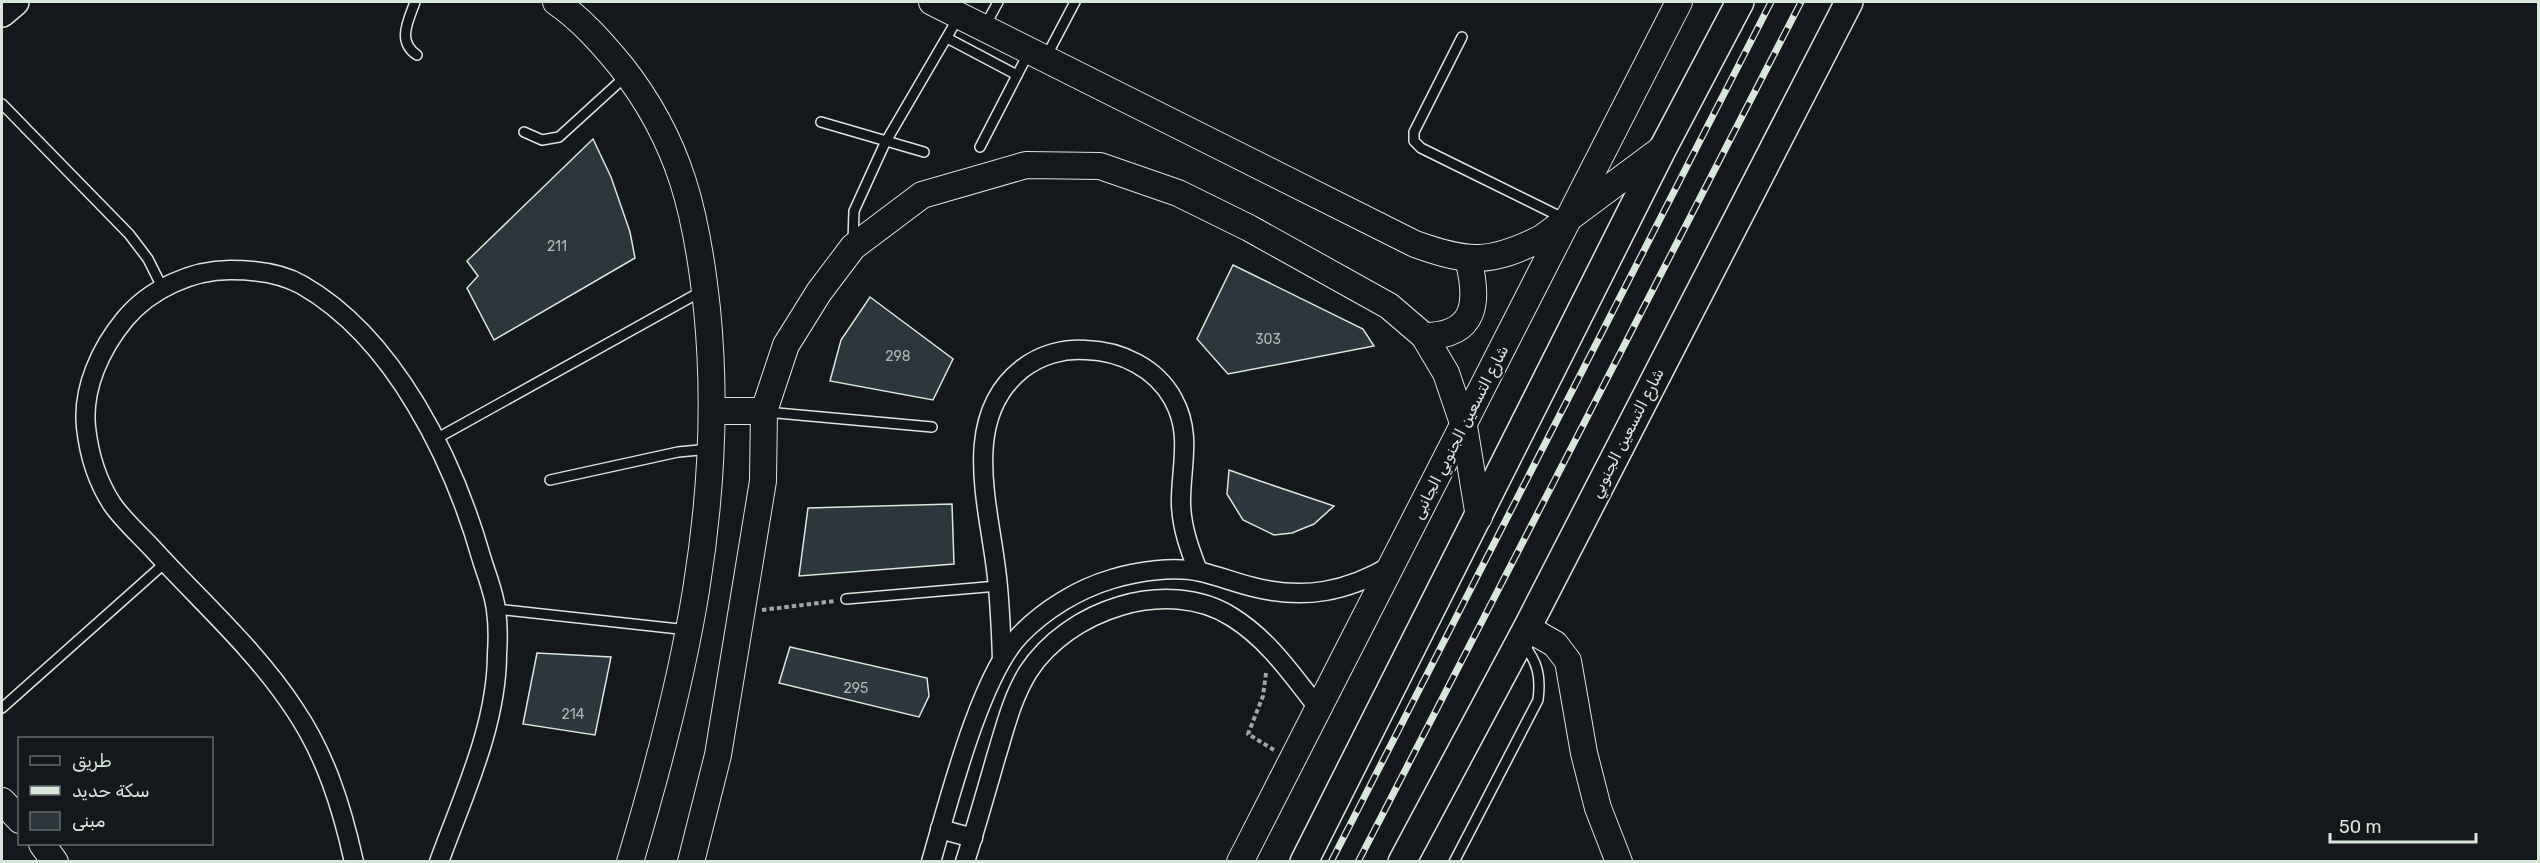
<svg xmlns="http://www.w3.org/2000/svg" width="2540" height="863" font-family="Rubik,Vazirmatn,sans-serif">
	<style>
		.building { fill: #2c363c; stroke: #d8e6dc; stroke-width: 1.5 }
		.lines { fill: none; stroke-linecap: round; stroke-linejoin: round }
		.lane-casing { stroke: #d8e6dc; stroke-width: 12 }
		.street-casing { stroke: #d8e6dc; stroke-width: 21 }
		.secondary-casing { stroke: #d8e6dc; stroke-width: 28 }
		.primary-casing { stroke: #d8e6dc; stroke-width: 30 }
		.path { stroke: #9da8a2; stroke-width: 4; stroke-dasharray: 4.5 3; stroke-linecap: butt }
		.lane { stroke: #14181c; stroke-width: 9 }
		.street { stroke: #14181c; stroke-width: 18 }
		.secondary { stroke: #14181c; stroke-width: 26 }
		.primary { stroke: #14181c; stroke-width: 27 }
		.rail-casing { stroke: #d8e6dc; stroke-width: 7 }
		.rail { stroke: #14181c; stroke-width: 4.5; stroke-dasharray: 14; stroke-linecap: butt }
		.labels { text-anchor: middle; dominant-baseline: central; stroke-width: 4.5; stroke-linejoin: round; paint-order: stroke }
		.number-label { font-size: 14px; fill: #adbab4 }
		.street-label { font-size: 16px; fill: #d8e6dc; stroke: #14181c }
	</style>
	<rect width="100%" height="100%" fill="#14181c"/>
	<!-- building -->
	<g class="building">
		<polygon points="593,139 611,177 630,232 635,258 494,340 467,288 478,276 467,261"/>
		<polygon points="1233,265 1363,329 1374,346 1228,374 1197,339"/>
		<polygon points="870,297 953,359 933,400 830,381 841,340"/>
		<polygon points="1229,470 1260,481 1334,506 1314,524 1292,533 1274,535 1243,520 1227,494"/>
		<polygon points="952,504 954,564 799,576 808,508"/>
		<polygon points="790,647 927,678 929,696 919,717 779,683"/>
		<polygon points="537,653 611,657 595,735 523,724"/>
	</g>
	<g class="lines">
		<!-- lane casing -->
		<g class="lane-casing">
			<g id="lane">
				<path d="M415,2C409,20 396,41 417,55"/>
				<polyline points="985,26 998,2"/>
				<polyline points="1462,37 1414,132 1414,141 1421,148 1563,218"/>
				<polyline points="947,38 1017,75"/>
				<polyline points="1046,57 1075,2"/>
				<polyline points="2,104 129,234 148,259 163,289"/>
				<polyline points="821,122 924,152"/>
				<polyline points="524,132 542,140 559,137 626,76"/>
				<polyline points="980,147 1028,54"/>
				<polyline points="853,242 854,211 885,143 958,18"/>
				<polyline points="766,412 932,427"/>
				<polyline points="434,440 702,291"/>
				<polyline points="550,480 678,452 710,449"/>
				<polyline points="846,599 998,586"/>
				<polyline points="496,609 688,630"/>
				<polyline points="2,708 165,563"/>
				<path d="M1454,862L1538,700C1541,677 1538,662 1523,644"/>
			</g>
		</g>
		<!-- street casing -->
		<g class="street-casing">
			<g id="street">
				<path d="M1002,659C1001,629 1000,599 996,569C988,503 961,417 1022,369C1040,355 1064,348 1086,350C1121,351 1156,368 1173,399C1193,435 1180,468 1181,505C1182,529 1190,550 1198,571"/>
				<polyline points="940,829 973,838"/>
				<path d="M354,862C342,808 326,756 295,710C256,650 200,601 152,548C139,534 123,520 112,504C97,481 89,455 86,427C82,388 101,348 125,319C150,289 192,270 230,270C255,270 281,273 302,285C395,338 454,461 482,560C487,576 494,593 496,610C498,624 498,640 497,654C497,725 463,796 439,862"/>
				<path d="M931,862C948,804 980,676 1020,635C1044,610 1078,589 1112,579C1138,571 1174,566 1201,572C1219,576 1236,583 1253,587C1304,600 1347,592 1392,565"/>
				<path d="M965,862C976,827 986,792 996,757C1005,728 1012,698 1028,672C1068,610 1167,576 1232,617C1269,640 1293,676 1319,709"/>
			</g>
		</g>
		<!-- secondary casing -->
		<g class="secondary-casing">
			<g id="secondary">
				<path d="M556,2C581,19 602,43 621,66C681,142 697,215 707,309C726,501 685,679 630,862"/>
				<path d="M932,2L1415,244C1468,263 1490,264 1542,238L1663,148"/>
				<path d="M1424,336C1477,336 1479,301 1468,259"/>
				<polyline points="713,411 764,411"/>
				<polyline points="1527,628 1555,644 1568,661 1584,753 1598,808 1619,862"/>
				<polyline points="2,801 20,820"/>
				<polyline points="42,844 55,862"/>
				<polyline points="691,862 718,755 763,481 764,411 786,345 819,292 853,247 922,195 1026,165 1100,166 1178,193 1249,228 1389,306 1424,336 1446,373 1464,426 1479,517"/>
				<polyline points="1240,862 1679,2"/>
			</g>
		</g>
		<!-- primary casing -->
		<g class="primary-casing">
			<g id="primary">
				<polyline points="2,13 15,2"/>
				<polyline points="1304,862 1663,148 1740,2"/>
				<polyline points="1402,862 1527,628 1849,2"/>
			</g>
		</g>
		<!-- path -->
		<g class="path">
			<polyline points="762,610 835,601"/>
			<polyline points="1266,673 1263,696 1248,734 1274,750"/>
		</g>
		<!-- lane -->
		<use href="#lane" class="lane"/>
		<!-- street -->
		<use href="#street" class="street"/>
		<!-- secondary -->
		<use href="#secondary" class="secondary"/>
		<!-- primary -->
		<use href="#primary" class="primary"/>
		<!-- rail casing -->
		<g class="rail-casing">
			<g id="rail">
				<polyline points="1331,862 1771,2"/>
				<polyline points="1358,862 1801,2"/>
			</g>
		</g>
		<!-- rail -->
		<use href="#rail" class="rail"/>
	</g>
	<g class="labels">
		<!-- number labels -->
		<g class="number-label">
			<text x="557" y="246">211</text>
			<text x="1268" y="339">303</text>
			<text x="898" y="356">298</text>
			<text x="856" y="688">295</text>
			<text x="573" y="714">214</text>
		</g>
		<!-- street labels -->
		<g class="street-label">
			<text transform="translate(1460 432) rotate(-63)">شارع التسعين الجنوبي الجانبى</text>
			<text transform="translate(1627 433) rotate(-63)">شارع التسعين الجنوبي</text>
		</g>
	</g>
	<!-- border -->
	<rect width="2540" height="863" fill="none" stroke="#d8e6dc" stroke-width="6"/>
	<!-- legend -->
	<rect x="18" y="737" width="195" height="108" fill="#14181c" stroke="#626a69" stroke-width="1.5"/>
	<rect x="30" y="756" width="30" height="9" fill="#14181c" stroke="#626a69" stroke-width="1.5"/>
	<text x="72" y="767" font-size="18" fill="#d8e6dc">طريق</text>
	<rect x="30" y="786" width="30" height="9" fill="#d8e6dc" stroke="#626a69" stroke-width="1.5"/>
	<text x="72" y="797" font-size="18" fill="#d8e6dc">سكة حديد</text>
	<rect x="30" y="812" width="30" height="18" fill="#2c363c" stroke="#626a69" stroke-width="1.5"/>
	<text x="72" y="827" font-size="18" fill="#d8e6dc">مبنى</text>
	<!-- scale -->
	<path d="M2330 833v9h146v-9" fill="none" stroke="#d8e6dc" stroke-width="3"/>
	<text x="2339" y="833" font-size="18" fill="#d8e6dc" stroke="#14181c" stroke-width="4.5" paint-order="stroke">50 m</text>
</svg>
